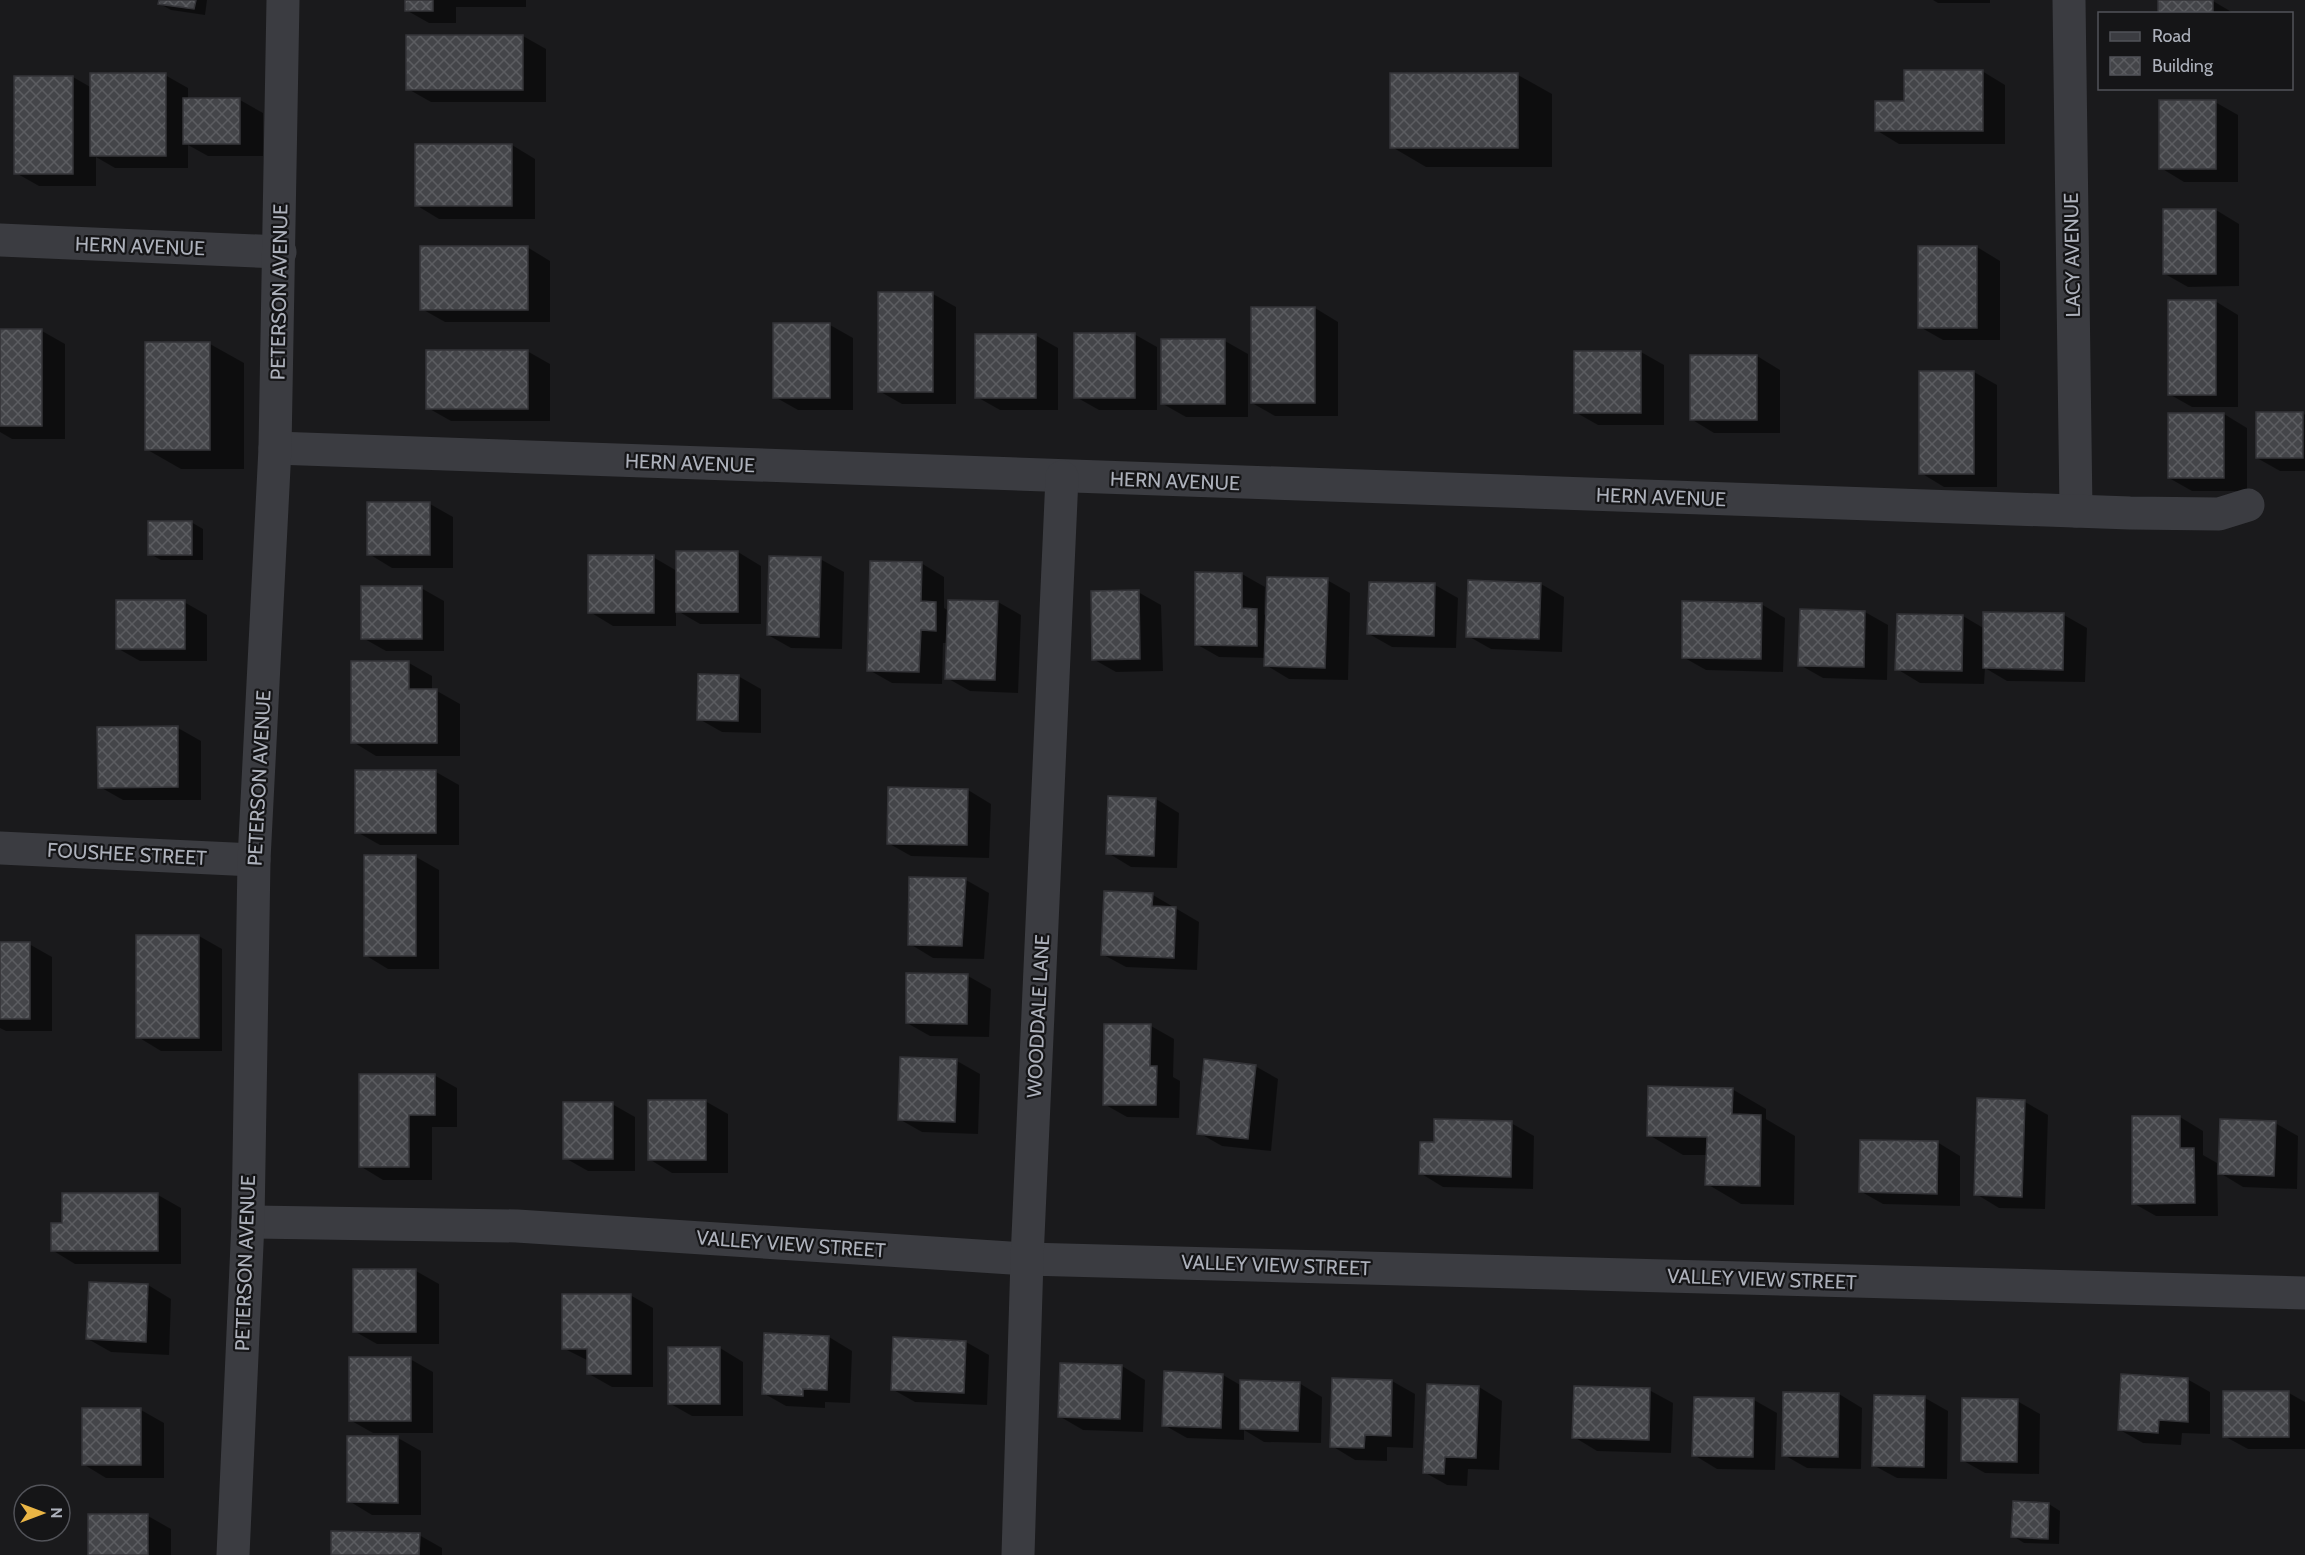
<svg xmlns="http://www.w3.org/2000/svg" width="2305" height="1555" font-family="Cabin,sans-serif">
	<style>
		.shadow { fill: #0007 }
		.building { fill: url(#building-cross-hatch); stroke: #343438; stroke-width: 1.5 }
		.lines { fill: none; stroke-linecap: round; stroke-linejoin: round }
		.minor { stroke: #3b3c41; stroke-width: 33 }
		.labels { text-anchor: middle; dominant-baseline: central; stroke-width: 4.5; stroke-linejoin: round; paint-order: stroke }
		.street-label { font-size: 20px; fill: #adb1bb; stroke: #151517 }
	</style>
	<defs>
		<pattern id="building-cross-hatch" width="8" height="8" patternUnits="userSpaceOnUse" patternTransform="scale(1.5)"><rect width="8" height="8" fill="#444549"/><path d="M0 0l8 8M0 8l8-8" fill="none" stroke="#5c5d61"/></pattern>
	</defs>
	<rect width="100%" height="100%" fill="#1a1a1c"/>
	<!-- shadow -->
	<g class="shadow">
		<polygon points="160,0 207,0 205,15 171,10 160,4"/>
		<polygon points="406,0 526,0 526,7 456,7 456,23 429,23 406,10"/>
		<polygon points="1933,0 1990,0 1990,3 1938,3"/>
		<polygon points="2213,1 2235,14 2159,14"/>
		<polygon points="523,36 546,49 546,102 431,102 408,89"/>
		<polygon points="1982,71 2005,85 2005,144 1899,144 1876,130 1905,103"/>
		<polygon points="165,75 188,88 188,100 240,100 263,113 263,156 208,156 188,145 188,168 115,168 96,157 96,186 39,186 16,173 73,77 92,88"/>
		<polygon points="1518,75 1552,94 1552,167 1426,167 1392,147"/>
		<polygon points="2215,102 2238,115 2238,182 2184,182 2161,168"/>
		<polygon points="512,145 535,159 535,219 439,219 416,205"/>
		<polygon points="2165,210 2216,210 2239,224 2239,286 2188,287 2165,274"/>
		<polygon points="527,247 550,261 550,322 445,322 422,309"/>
		<polygon points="1920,247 1977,247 2000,261 2000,340 1943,340 1920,327"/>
		<polygon points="933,294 956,307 956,404 902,404 879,391"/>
		<polygon points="2215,301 2238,315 2238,407 2192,407 2169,394"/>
		<polygon points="1315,308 1338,322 1338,416 1275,416 1252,403"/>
		<polygon points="830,325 853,338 853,410 798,410 775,397"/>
		<polygon points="0,331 42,331 65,344 65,439 12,439 0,432"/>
		<polygon points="1134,334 1157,347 1157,410 1099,410 1076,397"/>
		<polygon points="1035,335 1058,348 1058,410 1000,410 977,397"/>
		<polygon points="1225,341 1248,354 1248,417 1186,417 1163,404"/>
		<polygon points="210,344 244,363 244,469 181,469 146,449"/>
		<polygon points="527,351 550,364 550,421 451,421 428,408"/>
		<polygon points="1575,352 1641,352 1664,365 1664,425 1598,425 1575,412"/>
		<polygon points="1757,356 1780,370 1780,433 1714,433 1691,419"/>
		<polygon points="1974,372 1997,385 1997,487 1944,487 1921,473"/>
		<polygon points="2303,413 2305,415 2305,471 2280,471 2257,458"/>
		<polygon points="2224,414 2247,428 2247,491 2192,491 2169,478"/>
		<polygon points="430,504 453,517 453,568 392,568 369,554"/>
		<polygon points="191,522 203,529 203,560 161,560 150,554"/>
		<polygon points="738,552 761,566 761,624 700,624 676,610 676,626 613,626 590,612 653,557 677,571"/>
		<polygon points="820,559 844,572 842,649 791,648 768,635"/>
		<polygon points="921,563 944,577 944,608 949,611 998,602 1021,615 1018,693 970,691 947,678 948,643 943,643 942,684 892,683 869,670"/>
		<polygon points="1242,574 1265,587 1264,615 1327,580 1350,593 1348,680 1289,679 1266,665 1266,658 1219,657 1196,644"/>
		<polygon points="1541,584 1564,597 1562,652 1491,649 1468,636"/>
		<polygon points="1435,585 1458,598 1456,648 1392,647 1369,634"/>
		<polygon points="421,588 444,601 444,651 386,651 363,638"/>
		<polygon points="1138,592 1161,605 1163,671 1116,672 1093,659"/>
		<polygon points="184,602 207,615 207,661 140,661 117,648"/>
		<polygon points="1761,604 1785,618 1783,672 1706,670 1683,657"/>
		<polygon points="1802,610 1865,612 1888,625 1887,680 1823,678 1800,665"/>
		<polygon points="2064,615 2087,628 2085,682 2007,681 1985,668 1984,684 1920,683 1897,669 1963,616 1985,629"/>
		<polygon points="409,663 432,676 432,691 437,691 460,704 460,756 376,756 353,742"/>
		<polygon points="738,676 761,689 761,733 722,732 699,719"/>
		<polygon points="178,728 201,741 201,800 123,800 100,787"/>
		<polygon points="436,772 459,785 459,845 380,845 357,832"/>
		<polygon points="968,790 991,804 989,858 911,856 888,843"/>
		<polygon points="1156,799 1179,813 1177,868 1131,867 1108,853"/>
		<polygon points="365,857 416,857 439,870 439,969 388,969 365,955"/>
		<polygon points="966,880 989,893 984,959 933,958 910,944"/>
		<polygon points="1153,895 1199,922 1197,970 1126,967 1102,954"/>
		<polygon points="199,936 222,949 222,1051 161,1051 138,1037"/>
		<polygon points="0,944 29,944 52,957 52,1031 6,1031 0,1028"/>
		<polygon points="968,976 991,989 989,1037 930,1036 907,1023"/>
		<polygon points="1151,1026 1174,1039 1173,1077 1180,1081 1179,1118 1127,1117 1104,1104"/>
		<polygon points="957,1061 980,1074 978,1134 922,1132 899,1119"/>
		<polygon points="1255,1066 1278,1079 1271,1151 1222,1146 1199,1133"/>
		<polygon points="434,1075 457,1088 457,1127 432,1127 432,1180 383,1180 360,1166"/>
		<polygon points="1732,1089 1766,1109 1766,1119 1795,1136 1794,1205 1741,1204 1707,1184 1708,1155 1683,1155 1649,1135"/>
		<polygon points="705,1101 728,1114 728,1173 672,1173 649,1159"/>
		<polygon points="2025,1102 2048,1115 2045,1209 1999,1208 1976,1194"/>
		<polygon points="612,1104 635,1117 635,1171 588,1171 565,1158"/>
		<polygon points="2180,1117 2203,1131 2203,1155 2217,1163 2218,1216 2156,1216 2133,1203"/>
		<polygon points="1511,1123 1534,1136 1533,1189 1443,1187 1420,1173 1435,1143"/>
		<polygon points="2275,1123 2298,1136 2297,1189 2243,1187 2220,1173"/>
		<polygon points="1937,1142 1960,1156 1960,1206 1883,1204 1860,1191"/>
		<polygon points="158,1195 181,1208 181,1264 75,1264 52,1250 64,1224"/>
		<polygon points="354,1271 416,1271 439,1284 439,1344 377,1344 354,1331"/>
		<polygon points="148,1285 171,1299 169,1355 111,1352 88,1339"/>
		<polygon points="630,1295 653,1308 653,1387 612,1387 589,1374 589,1361 563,1348"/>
		<polygon points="829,1337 852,1351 850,1403 825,1402 825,1408 786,1406 763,1393"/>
		<polygon points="966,1342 989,1355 987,1405 915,1402 892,1389"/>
		<polygon points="720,1348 743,1362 743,1416 692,1416 669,1403"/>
		<polygon points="410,1359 433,1372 433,1433 373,1433 350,1420"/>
		<polygon points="1061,1364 1122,1366 1145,1380 1143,1432 1083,1430 1059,1416"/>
		<polygon points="1223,1375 1242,1386 1299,1383 1322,1397 1321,1443 1264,1442 1244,1430 1244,1440 1187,1438 1164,1425"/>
		<polygon points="2187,1379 2210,1392 2210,1434 2182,1433 2181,1445 2143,1443 2120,1430"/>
		<polygon points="1392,1381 1415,1394 1413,1448 1387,1447 1387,1461 1355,1460 1332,1446"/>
		<polygon points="1479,1387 1502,1401 1499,1470 1468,1469 1467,1486 1447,1485 1424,1472"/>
		<polygon points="1649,1390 1673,1403 1671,1453 1597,1451 1574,1437"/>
		<polygon points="2289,1393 2305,1402 2305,1449 2248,1449 2224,1436"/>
		<polygon points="1839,1394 1862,1408 1861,1469 1807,1468 1784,1455"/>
		<polygon points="1925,1398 1948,1411 1947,1479 1897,1478 1873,1465"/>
		<polygon points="1754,1400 1777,1413 1775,1470 1717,1469 1694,1455"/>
		<polygon points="2017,1401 2040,1414 2039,1474 1985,1473 1962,1460"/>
		<polygon points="141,1410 164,1423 164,1478 106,1478 83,1464"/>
		<polygon points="398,1438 421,1451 421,1515 372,1515 349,1501"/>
		<polygon points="2049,1504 2060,1511 2059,1544 2024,1543 2013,1536"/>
		<polygon points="148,1516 171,1529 171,1555 89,1555"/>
		<polygon points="419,1535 442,1548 442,1555 332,1555"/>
	</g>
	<!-- building -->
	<g class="building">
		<polygon points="159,0 196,0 194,9 158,4"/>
		<rect x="405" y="0" width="28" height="11"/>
		<rect x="2158" y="0" width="55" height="14"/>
		<rect x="406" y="35" width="117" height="55"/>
		<polygon points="1904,70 1983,70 1983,131 1875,131 1875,101 1904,101"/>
		<rect x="90" y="73" width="76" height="83"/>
		<rect x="1390" y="73" width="128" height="75"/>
		<rect x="14" y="76" width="59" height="98"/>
		<rect x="183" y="98" width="57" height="46"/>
		<rect x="2159" y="100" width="57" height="69"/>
		<rect x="415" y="144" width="97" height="62"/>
		<rect x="2163" y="209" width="53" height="65"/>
		<rect x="420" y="246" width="108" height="64"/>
		<rect x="1918" y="246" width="59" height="82"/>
		<rect x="878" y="292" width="55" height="100"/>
		<rect x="2168" y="300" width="48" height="95"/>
		<rect x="1251" y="307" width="64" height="96"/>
		<rect x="773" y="323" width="57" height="75"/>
		<rect x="0" y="329" width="42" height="97"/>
		<rect x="1074" y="333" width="61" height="65"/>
		<rect x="975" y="334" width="61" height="64"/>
		<rect x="1161" y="339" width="64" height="65"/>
		<rect x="145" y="342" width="65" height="108"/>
		<rect x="426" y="350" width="102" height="59"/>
		<rect x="1574" y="351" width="67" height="62"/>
		<rect x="1690" y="355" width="67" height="65"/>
		<rect x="1919" y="371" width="55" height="103"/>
		<rect x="2256" y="412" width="47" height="46"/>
		<rect x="2168" y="413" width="56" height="65"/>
		<rect x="367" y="502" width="63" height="53"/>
		<rect x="148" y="521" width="44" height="34"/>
		<rect x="676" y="551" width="62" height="61"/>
		<rect x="588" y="555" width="66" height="58"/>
		<polygon points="769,556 821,557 819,637 767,635"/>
		<polygon points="870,561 922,562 921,601 936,602 936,631 921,630 919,672 867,671"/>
		<polygon points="1195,572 1242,573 1242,608 1257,609 1257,646 1195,645"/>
		<polygon points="1267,577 1328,578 1325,668 1264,666"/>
		<polygon points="1468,580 1541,583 1539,639 1466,637"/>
		<polygon points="1369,582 1435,583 1434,636 1367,634"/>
		<rect x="361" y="586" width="61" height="53"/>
		<polygon points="1139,590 1140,659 1092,660 1091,591"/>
		<rect x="116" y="600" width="69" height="49"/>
		<polygon points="948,600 998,601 995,680 945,679"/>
		<polygon points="1682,601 1762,603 1761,659 1682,658"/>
		<polygon points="1800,609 1865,611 1864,667 1798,666"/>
		<polygon points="1983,612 2064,613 2063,670 1983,668"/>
		<polygon points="1897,614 1963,615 1962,671 1895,670"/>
		<polygon points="351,661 409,661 409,689 437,689 437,743 351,743"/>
		<polygon points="698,674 739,675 738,721 697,720"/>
		<polygon points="178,726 178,787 98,788 97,727"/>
		<rect x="355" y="770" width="81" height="63"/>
		<polygon points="888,787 968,789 967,845 887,844"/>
		<polygon points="1108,796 1156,798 1154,856 1106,854"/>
		<rect x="364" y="855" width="52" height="101"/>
		<polygon points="909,877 966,878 962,946 908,945"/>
		<polygon points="1104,891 1153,893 1152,906 1176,907 1174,958 1101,955"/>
		<rect x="136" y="935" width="63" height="103"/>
		<rect x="0" y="942" width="30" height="77"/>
		<polygon points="906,973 968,974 967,1024 906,1023"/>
		<polygon points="1104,1024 1151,1024 1150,1066 1157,1066 1156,1105 1103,1105"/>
		<polygon points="900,1057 957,1059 955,1122 898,1120"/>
		<polygon points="1204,1059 1256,1065 1248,1139 1197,1134"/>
		<polygon points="359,1074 435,1074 435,1115 409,1115 409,1167 359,1167"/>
		<polygon points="1648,1086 1733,1088 1732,1114 1761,1115 1760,1186 1705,1185 1707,1137 1647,1136"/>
		<polygon points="1977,1098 2025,1100 2022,1197 1974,1195"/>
		<rect x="648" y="1100" width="58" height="60"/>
		<rect x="563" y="1102" width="50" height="57"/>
		<polygon points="2132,1116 2180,1116 2180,1148 2194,1148 2195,1203 2132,1204"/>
		<polygon points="1434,1119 1512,1121 1511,1177 1419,1174 1420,1142 1434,1142"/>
		<polygon points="2220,1119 2276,1121 2274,1176 2218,1174"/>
		<polygon points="1860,1140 1938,1141 1937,1194 1859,1192"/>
		<polygon points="62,1193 158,1193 158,1251 51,1251 51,1223 62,1223"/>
		<rect x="353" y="1269" width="63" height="63"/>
		<polygon points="89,1282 148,1284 146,1342 86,1339"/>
		<polygon points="562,1294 631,1294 631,1374 587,1374 587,1349 562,1349"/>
		<polygon points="764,1333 829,1336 827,1390 803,1389 803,1396 762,1394"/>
		<polygon points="893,1337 966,1341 964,1393 891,1390"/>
		<rect x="668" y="1347" width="52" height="57"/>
		<rect x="349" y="1357" width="62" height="64"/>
		<polygon points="1060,1363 1122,1365 1120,1419 1058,1417"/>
		<polygon points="1164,1371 1223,1374 1221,1428 1162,1426"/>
		<polygon points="2121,1374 2188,1378 2188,1422 2159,1420 2158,1433 2118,1430"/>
		<polygon points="1332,1378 1392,1380 1391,1436 1365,1435 1364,1448 1330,1447"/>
		<polygon points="1240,1380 1300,1382 1298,1431 1240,1429"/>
		<polygon points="1427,1384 1479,1386 1476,1458 1445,1457 1444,1474 1423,1473"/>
		<polygon points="1574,1386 1650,1388 1649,1440 1572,1438"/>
		<rect x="2223" y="1391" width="66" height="46"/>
		<polygon points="1783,1392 1839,1393 1838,1457 1782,1456"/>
		<polygon points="1874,1395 1925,1396 1924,1467 1872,1466"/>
		<polygon points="1694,1397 1754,1398 1753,1457 1692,1456"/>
		<polygon points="1962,1398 2018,1399 2017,1462 1961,1461"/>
		<rect x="82" y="1408" width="59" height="57"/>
		<polygon points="347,1436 398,1436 398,1503 347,1502"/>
		<polygon points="2013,1501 2049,1503 2048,1539 2011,1537"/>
		<rect x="88" y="1514" width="60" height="41"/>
		<polygon points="331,1531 420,1533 419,1555 331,1555"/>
	</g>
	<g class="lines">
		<!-- minor -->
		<g class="minor">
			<polyline points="2069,0 2076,511"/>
			<polyline points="0,240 280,252"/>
			<polyline points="275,448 2130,513 2219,514 2248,505"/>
			<polyline points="0,848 254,860"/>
			<polyline points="248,1222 517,1226 1027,1259 2305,1293"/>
			<polyline points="233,1555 248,1222 254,860 275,448 283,0"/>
			<polyline points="1018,1555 1027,1259 1062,477"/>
		</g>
	</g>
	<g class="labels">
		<!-- street labels -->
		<g class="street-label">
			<text transform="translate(140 246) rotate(2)">HERN AVENUE</text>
			<text transform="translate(2072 255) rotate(-91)">LACY AVENUE</text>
			<text transform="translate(279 292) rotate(-89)">PETERSON AVENUE</text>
			<text transform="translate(690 463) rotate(2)">HERN AVENUE</text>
			<text transform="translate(1175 481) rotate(2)">HERN AVENUE</text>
			<text transform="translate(1661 497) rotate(2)">HERN AVENUE</text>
			<text transform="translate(259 778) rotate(-87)">PETERSON AVENUE</text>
			<text transform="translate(127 854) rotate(3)">FOUSHEE STREET</text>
			<text transform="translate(1038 1016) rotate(-87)">WOODDALE LANE</text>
			<text transform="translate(791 1244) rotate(4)">VALLEY VIEW STREET</text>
			<text transform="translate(245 1263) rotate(-88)">PETERSON AVENUE</text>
			<text transform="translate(1276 1265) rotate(2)">VALLEY VIEW STREET</text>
			<text transform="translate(1762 1279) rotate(2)">VALLEY VIEW STREET</text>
		</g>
	</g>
	<!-- legend -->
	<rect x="2098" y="12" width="195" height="78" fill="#151517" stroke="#525359" stroke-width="1.5"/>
	<rect x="2110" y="32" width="30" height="9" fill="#3b3c41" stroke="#525359" stroke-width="1.5"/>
	<text x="2152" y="42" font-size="18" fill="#adb1bb">Road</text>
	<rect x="2110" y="57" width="30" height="18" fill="url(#building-cross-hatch)" stroke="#525359" stroke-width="1.5"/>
	<text x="2152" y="72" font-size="18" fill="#adb1bb">Building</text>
	<!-- north arrow -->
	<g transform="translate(42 1513) rotate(90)"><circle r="28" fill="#151517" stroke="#525359" stroke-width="1.5"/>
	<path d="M0-4.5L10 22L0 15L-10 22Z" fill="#eab545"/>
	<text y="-9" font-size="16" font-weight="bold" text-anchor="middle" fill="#adb1bb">N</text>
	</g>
</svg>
